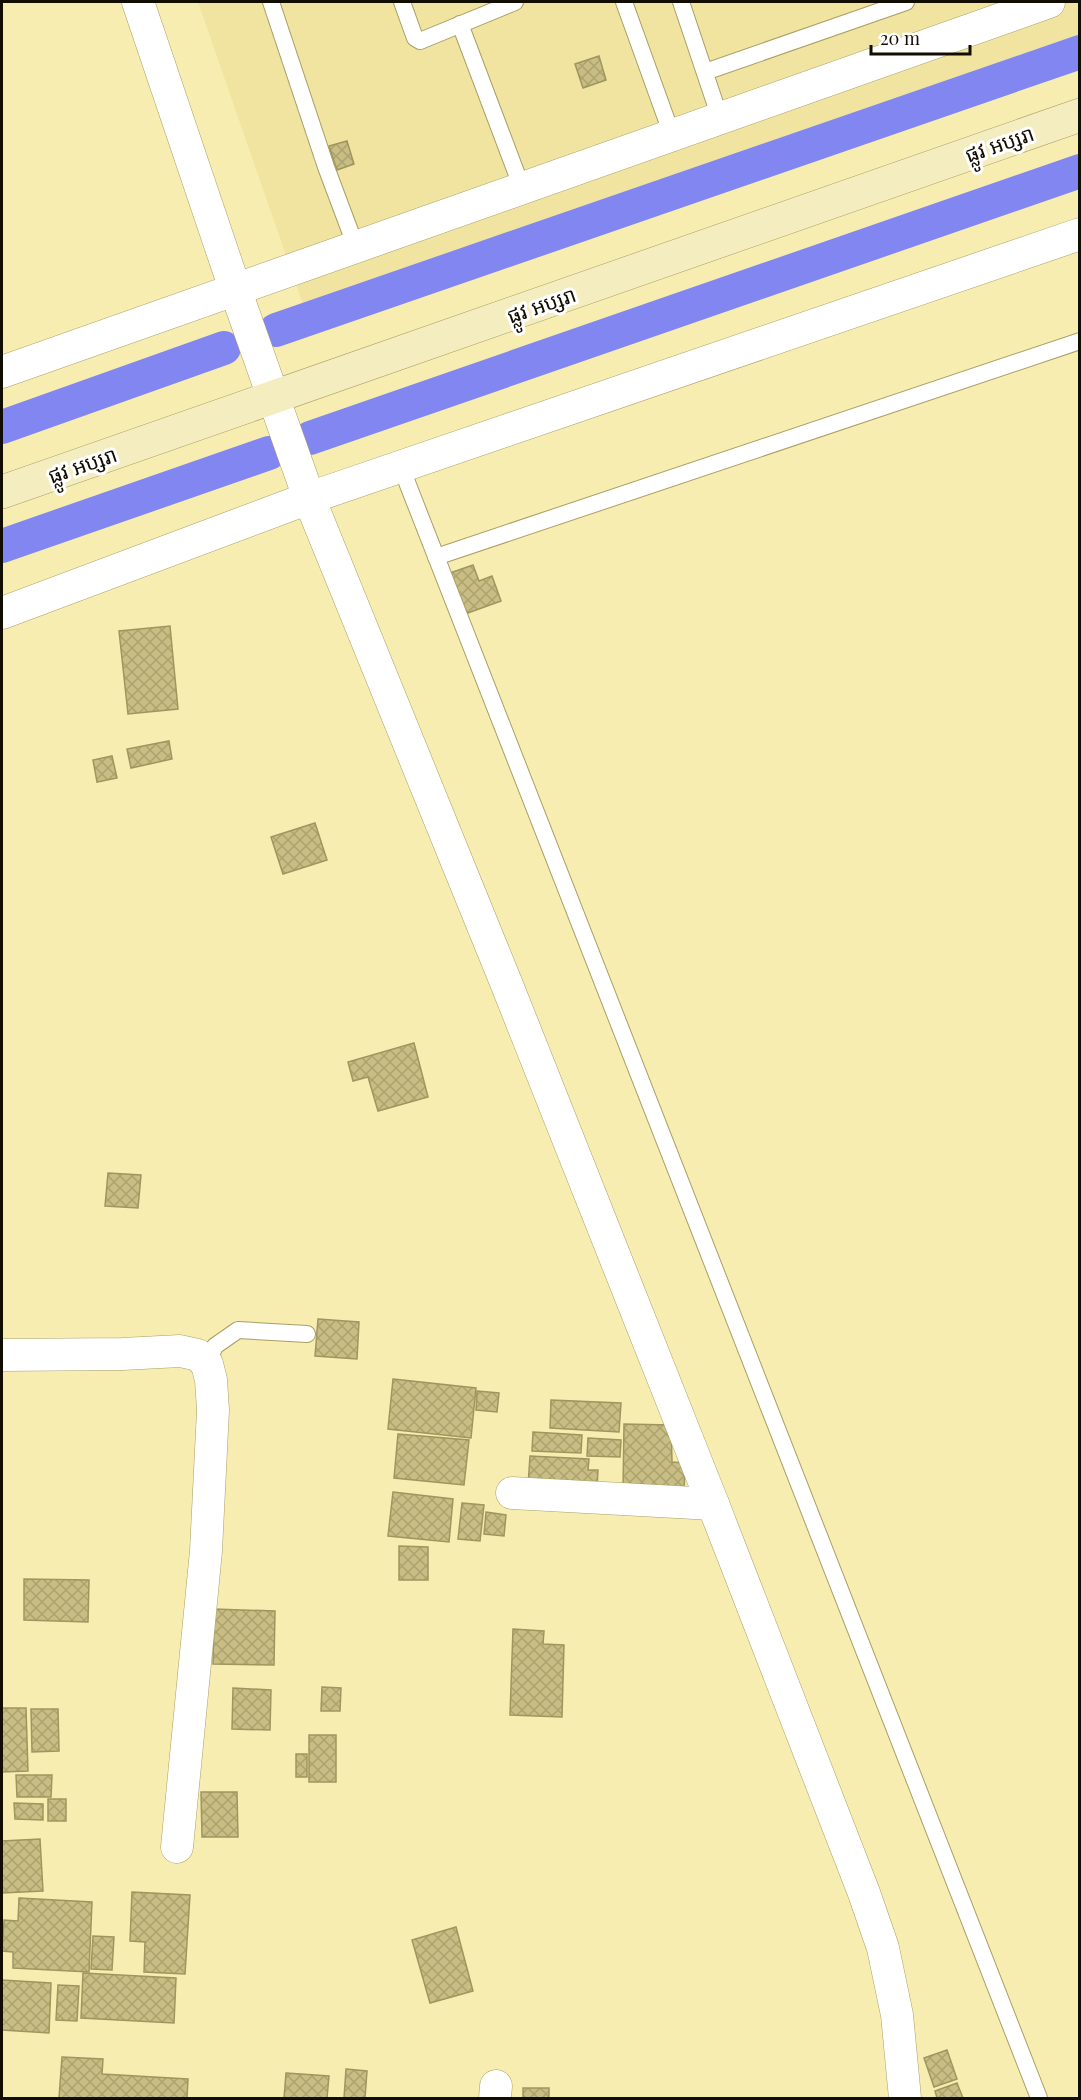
<svg xmlns="http://www.w3.org/2000/svg" width="1081" height="2100" font-family="'Playfair Display','Noto Sans Khmer',serif">
	<style>
		.built { fill: #f0e4a0 }
		.lines { fill: none; stroke-linecap: round; stroke-linejoin: round }
		.canal { stroke: #8286f1; stroke-width: 34 }
		.building { fill: url(#building-cross-hatch); stroke: #9f965d; stroke-width: 1.5 }
		.lane-casing { stroke: #a99f65; stroke-width: 18 }
		.street-casing { stroke: #a99f65; stroke-width: 33 }
		.secondary-casing { stroke: #a99f65; stroke-width: 34 }
		.lane { stroke: #fff; stroke-width: 16 }
		.street { stroke: #fff; stroke-width: 32 }
		.secondary { stroke: #f4edc0; stroke-width: 33 }
		.labels { text-anchor: middle; dominant-baseline: central; stroke-width: 6; stroke-linejoin: round; paint-order: stroke }
		.street-label { font-size: 21px; fill: #110d00; stroke: #fff }
	</style>
	<defs>
		<pattern id="building-cross-hatch" width="8" height="8" patternUnits="userSpaceOnUse" patternTransform="scale(1.5)"><rect width="8" height="8" fill="#c8be84"/><path d="M0 0l8 8M0 8l8-8" fill="none" stroke="#aba270"/></pattern>
	</defs>
	<rect width="100%" height="100%" fill="#f7edb1"/>
	<!-- built -->
	<polygon class="built" points="198,2 1079,2 1080,43 305,310"/>
	<g class="lines">
		<!-- canal -->
		<g class="canal">
			<polyline points="276,330 1080,52"/>
			<polyline points="2,427 224,348"/>
			<polyline points="310,438 1080,171"/>
			<polyline points="2,546 269,453"/>
		</g>
	</g>
	<!-- building -->
	<g class="building">
		<polygon points="599,56 606,80 583,88 575,64"/>
		<polygon points="347,141 354,164 337,170 329,146"/>
		<polygon points="473,565 479,581 492,576 501,601 465,614 450,573"/>
		<polygon points="170,626 178,709 128,714 119,631"/>
		<polygon points="169,741 172,759 131,768 127,749"/>
		<polygon points="112,756 117,778 97,782 93,760"/>
		<polygon points="315,823 327,860 283,874 271,837"/>
		<polygon points="414,1043 428,1097 378,1111 368,1077 353,1081 348,1062"/>
		<polygon points="108,1173 141,1175 138,1208 105,1206"/>
		<polygon points="318,1319 359,1322 357,1359 315,1356"/>
		<polygon points="393,1379 476,1388 471,1438 388,1429"/>
		<polygon points="477,1391 499,1393 497,1412 476,1410"/>
		<polygon points="551,1400 621,1403 619,1432 550,1428"/>
		<polygon points="624,1424 671,1425 672,1462 685,1463 684,1493 623,1492"/>
		<polygon points="533,1432 582,1435 581,1453 532,1451"/>
		<polygon points="398,1434 469,1440 464,1485 394,1478"/>
		<polygon points="588,1438 621,1440 620,1457 587,1456"/>
		<polygon points="530,1456 589,1459 588,1470 598,1470 597,1490 528,1486"/>
		<polygon points="393,1492 453,1499 449,1542 388,1536"/>
		<polygon points="462,1503 484,1505 480,1541 458,1539"/>
		<polygon points="486,1512 506,1515 504,1536 484,1534"/>
		<polygon points="399,1546 428,1547 428,1580 399,1580"/>
		<polygon points="24,1579 89,1580 88,1622 24,1620"/>
		<polygon points="214,1609 275,1611 274,1665 213,1664"/>
		<polygon points="513,1629 544,1631 543,1644 564,1645 562,1717 510,1715"/>
		<polygon points="322,1687 341,1688 340,1711 321,1711"/>
		<polygon points="233,1688 271,1690 270,1730 232,1729"/>
		<polygon points="2,1708 26,1708 28,1771 2,1772"/>
		<polygon points="31,1709 58,1709 59,1751 32,1752"/>
		<rect x="309" y="1735" width="27" height="47"/>
		<rect x="296" y="1754" width="11" height="23"/>
		<polygon points="16,1775 52,1775 51,1797 17,1797"/>
		<polygon points="201,1792 237,1792 238,1837 202,1837"/>
		<rect x="48" y="1799" width="18" height="22"/>
		<polygon points="14,1803 43,1804 43,1820 15,1819"/>
		<polygon points="40,1839 43,1891 2,1893 2,1841"/>
		<polygon points="132,1892 190,1895 185,1974 144,1972 145,1942 130,1941"/>
		<polygon points="19,1898 92,1902 89,1972 13,1968 13,1952 2,1951 4,1920 18,1921"/>
		<polygon points="456,1927 473,1991 430,2003 412,1940"/>
		<polygon points="93,1936 114,1937 112,1970 91,1969"/>
		<polygon points="83,1973 176,1978 174,2023 81,2018"/>
		<polygon points="2,1980 51,1983 49,2033 2,2030"/>
		<polygon points="58,1985 79,1986 77,2021 56,2020"/>
		<polygon points="947,2050 957,2079 934,2087 924,2058"/>
		<polygon points="62,2057 103,2059 102,2074 188,2079 187,2098 59,2098"/>
		<polygon points="346,2069 367,2071 365,2098 344,2098"/>
		<polygon points="286,2073 329,2076 327,2098 284,2098"/>
		<polygon points="957,2083 963,2098 937,2098 935,2091"/>
		<rect x="523" y="2088" width="26" height="10"/>
	</g>
	<g class="lines">
		<!-- lane casing -->
		<g class="lane-casing">
			<g id="lane">
				<polyline points="271,2 326,167 356,247"/>
				<polyline points="402,2 415,38 420,41 515,2"/>
				<polyline points="624,2 672,135"/>
				<polyline points="681,2 720,118"/>
				<polyline points="460,24 522,188"/>
				<polyline points="705,72 906,2"/>
				<polyline points="401,467 1039,2098"/>
				<polyline points="436,557 1080,341"/>
				<polyline points="207,1364 215,1346 238,1330 307,1334"/>
			</g>
		</g>
		<!-- street casing -->
		<g class="street-casing">
			<g id="street">
				<polyline points="138,2 235,289 309,498 507,985 713,1504 864,1893 883,1948 897,2015 905,2098"/>
				<polyline points="2,372 1049,2"/>
				<polyline points="2,613 309,498 1080,234"/>
				<polyline points="2,1355 122,1354 180,1351 198,1355 207,1364 211,1380 213,1410 206,1551 177,1847"/>
				<polyline points="512,1493 713,1504"/>
				<polyline points="495,2098 496,2086"/>
			</g>
		</g>
		<!-- secondary casing -->
		<g class="secondary-casing">
			<polyline id="secondary" points="2,492 1080,115"/>
		</g>
		<!-- lane -->
		<use href="#lane" class="lane"/>
		<!-- street -->
		<use href="#street" class="street"/>
		<!-- secondary -->
		<use href="#secondary" class="secondary"/>
	</g>
	<g class="labels">
		<!-- street labels -->
		<g class="street-label">
			<text transform="translate(999 143) rotate(-19)">ផ្លូវ អប្សរា</text>
			<text transform="translate(541 304) rotate(-19)">ផ្លូវ អប្សរា</text>
			<text transform="translate(82 464) rotate(-19)">ផ្លូវ អប្សរា</text>
		</g>
	</g>
	<!-- border -->
	<rect width="1081" height="2100" fill="none" stroke="#110d00" stroke-width="6"/>
	<!-- scale -->
	<path d="M871 45v9h99v-9" fill="none" stroke="#110d00" stroke-width="3"/>
	<text x="880" y="45" font-size="18" fill="#110d00" stroke="#ffffff" stroke-width="4.5" paint-order="stroke">20 m</text>
</svg>
